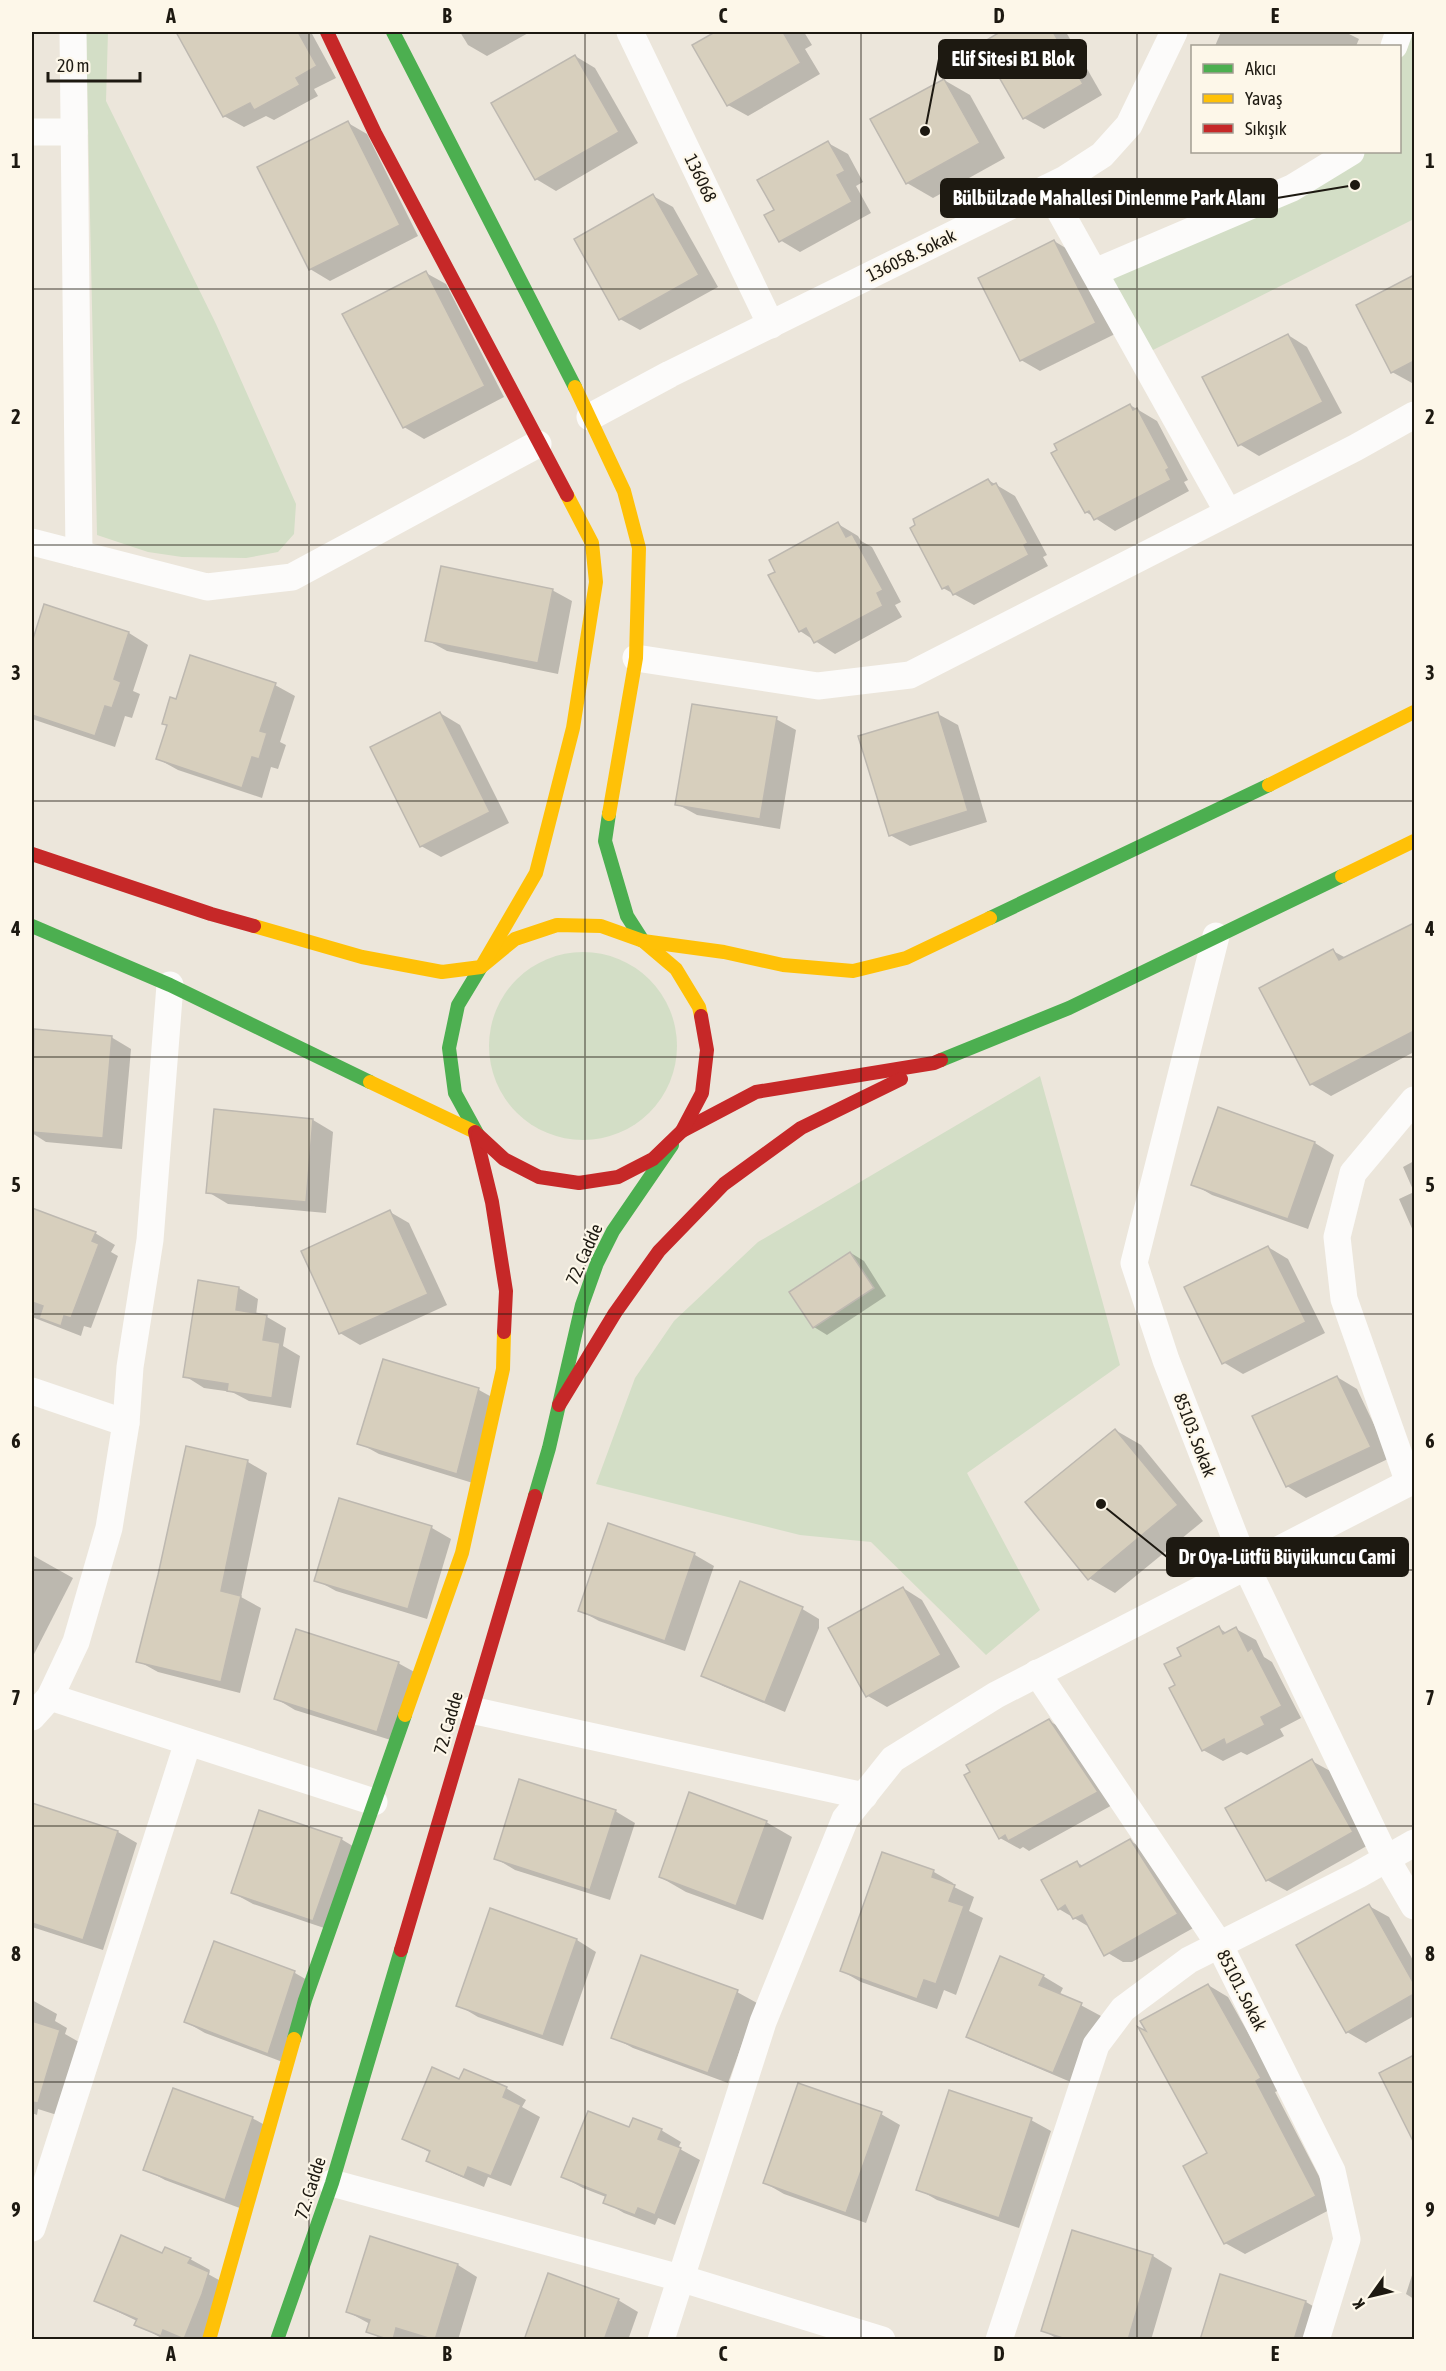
<svg xmlns="http://www.w3.org/2000/svg" width="1446" height="2371" font-family="'Asap Condensed',sans-serif">
	<style>
		.green { fill: #d3dec6 }
		.shadow { fill: #0003 }
		.building { fill: #d7cfbd; stroke: #bdb8b0; stroke-width: 1.5 }
		.lines { fill: none; stroke-linecap: round; stroke-linejoin: round }
		.street { stroke: #fcfbfa; stroke-width: 27 }
		.fast { stroke: #4caf50; stroke-width: 14 }
		.slow { stroke: #ffc107; stroke-width: 14 }
		.jam { stroke: #c62828; stroke-width: 14 }
		.grid { fill: none; stroke: #1d1911; stroke-width: 1.5; stroke-opacity: 0.55 }
		.labels { text-anchor: middle; dominant-baseline: central; stroke-width: 4.5; stroke-linejoin: round; paint-order: stroke }
		.street-label { font-size: 18px; fill: #1d1911; stroke: #fdf7e9 }
		.leader { fill: none; stroke: #1d1911; stroke-width: 2 }
		.callout-dot { fill: #1d1911; stroke: #fdf7e9; stroke-width: 2 }
		.callout { fill: #1d1911; stroke: #1d1911; stroke-width: 2 }
		.callout-label { font-size: 20px; text-anchor: middle; font-weight: bold; fill: #fff }
		.neatline { fill: none; stroke: #1d1911; stroke-width: 2 }
		.grid-label { font-size: 20px; text-anchor: middle; font-weight: bold; fill: #1d1911 }
	</style>
	<rect width="100%" height="100%" fill="#ece6db"/>
	<!-- green -->
	<g class="green">
		<polygon points="86,32 108,32 106,101 216,324 296,504 294,534 278,552 246,558 182,557 148,552 97,535"/>
		<polygon points="1410,32 1414,32 1414,219 1151,351 1110,278 1363,152 1400,152 1400,59"/>
		<circle cx="583" cy="1046" r="94"/>
		<polygon points="1040,1076 1120,1365 967,1473 1040,1610 986,1655 871,1542 800,1535 596,1484 635,1378 674,1321 758,1242"/>
	</g>
	<!-- shadow -->
	<g class="shadow">
		<polygon points="178,32 311,32 336,78 314,89 318,96 274,120 266,116 244,127 224,116"/>
		<polygon points="460,32 530,32 487,56 468,45"/>
		<polygon points="718,32 804,32 812,45 805,49 820,74 748,116 728,105 694,45"/>
		<polygon points="1003,32 1066,32 1102,95 1044,129 1024,118 982,44"/>
		<polygon points="1221,32 1345,32 1359,39 1356,46 1215,46"/>
		<polygon points="575,56 595,68 638,143 556,191 536,179 493,104"/>
		<polygon points="944,80 970,95 1005,158 933,198 907,183"/>
		<polygon points="348,123 367,134 418,236 330,281 310,269"/>
		<polygon points="828,143 848,154 863,182 856,186 871,213 800,252 780,240 776,210"/>
		<polygon points="653,196 673,207 718,287 640,330 620,319"/>
		<polygon points="1054,241 1074,253 1115,334 1040,371 1021,360"/>
		<polygon points="426,273 446,284 504,397 424,439 404,427"/>
		<polygon points="1414,276 1414,382 1412,383 1392,372 1358,306"/>
		<polygon points="1288,335 1307,347 1342,413 1259,456 1239,444"/>
		<polygon points="1130,405 1157,421 1188,480 1184,482 1189,491 1115,531 1086,512"/>
		<polygon points="988,480 1015,496 1047,555 1043,557 1048,566 974,605 943,588"/>
		<polygon points="838,524 858,536 861,541 872,547 901,602 895,605 902,617 835,654 800,631 777,572"/>
		<polygon points="552,590 572,601 558,674 447,651 427,640"/>
		<polygon points="45,606 129,633 148,645 133,691 140,694 132,718 125,716 115,747 32,719 32,647"/>
		<polygon points="275,685 295,696 280,742 286,745 278,769 271,767 262,798 178,770 158,759 168,726 163,723 177,701"/>
		<polygon points="440,713 460,725 509,823 441,857 421,846"/>
		<polygon points="938,714 958,725 987,822 910,846 890,835"/>
		<polygon points="776,719 796,730 780,829 697,815 677,804"/>
		<polygon points="1414,924 1414,1052 1331,1096 1311,1084 1333,951 1346,958"/>
		<polygon points="35,1031 111,1037 131,1049 122,1149 46,1142 32,1133 32,1073"/>
		<polygon points="1219,1109 1315,1143 1334,1155 1308,1229 1212,1195 1193,1184"/>
		<polygon points="215,1111 313,1120 333,1132 326,1213 228,1204 208,1192"/>
		<polygon points="1414,1161 1414,1233 1399,1199 1414,1192 1403,1167"/>
		<polygon points="32,1209 95,1233 115,1245 111,1252 118,1256 91,1328 84,1326 81,1336 32,1317"/>
		<polygon points="390,1212 409,1223 447,1305 360,1345 340,1333"/>
		<polygon points="1268,1247 1288,1259 1325,1333 1243,1374 1223,1362"/>
		<polygon points="851,1253 864,1261 886,1296 827,1335 814,1327"/>
		<polygon points="239,1288 258,1299 256,1315 267,1317 286,1328 283,1346 300,1356 291,1408 249,1401 232,1392 204,1388 185,1376"/>
		<polygon points="384,1361 479,1390 499,1401 476,1484 379,1454 359,1443"/>
		<polygon points="1337,1377 1357,1389 1390,1458 1306,1498 1287,1486"/>
		<polygon points="1115,1430 1141,1445 1203,1521 1115,1593 1089,1578"/>
		<polygon points="187,1448 248,1462 267,1473 241,1597 261,1608 240,1693 158,1672 138,1661 160,1575"/>
		<polygon points="340,1500 432,1528 451,1539 427,1619 336,1591 316,1580"/>
		<polygon points="609,1525 695,1555 714,1566 685,1651 599,1621 579,1610"/>
		<polygon points="32,1555 73,1578 32,1658"/>
		<polygon points="903,1588 922,1600 960,1667 887,1707 868,1696"/>
		<polygon points="799,1607 819,1619 819,1628 785,1712 723,1686 703,1675"/>
		<polygon points="1219,1628 1228,1634 1236,1629 1256,1640 1264,1657 1272,1662 1301,1718 1280,1729 1284,1736 1247,1755 1241,1752 1223,1761 1203,1750 1177,1686"/>
		<polygon points="398,1663 418,1674 397,1742 295,1710 275,1698"/>
		<polygon points="1049,1721 1069,1732 1116,1803 1029,1851 1023,1847 1020,1849 1000,1838"/>
		<polygon points="1312,1761 1332,1772 1372,1843 1287,1891 1267,1880"/>
		<polygon points="35,1805 118,1832 137,1843 103,1950 32,1927 32,1816"/>
		<polygon points="615,1811 635,1823 610,1900 515,1870 495,1858"/>
		<polygon points="766,1822 792,1837 763,1920 686,1892 660,1877"/>
		<polygon points="341,1839 361,1851 333,1931 253,1904 233,1893"/>
		<polygon points="1130,1841 1150,1852 1197,1926 1132,1962 1123,1962 1103,1950 1091,1928 1059,1909 1077,1862 1084,1867"/>
		<polygon points="883,1854 934,1872 953,1883 952,1886 974,1897 969,1911 983,1918 956,1995 944,1990 937,2009 861,1982 842,1971"/>
		<polygon points="1369,1906 1389,1917 1414,1962 1414,2016 1366,2043 1347,2032"/>
		<polygon points="491,1910 577,1940 596,1952 563,2046 478,2017 458,2005"/>
		<polygon points="215,1942 295,1973 314,1984 288,2064 205,2033 186,2022"/>
		<polygon points="1043,1976 1063,1988 1060,1994 1101,2016 1073,2083 988,2047 968,2036"/>
		<polygon points="1208,1985 1228,1997 1280,2090 1275,2092 1335,2207 1245,2254 1225,2243 1209,2153 1150,2034"/>
		<polygon points="737,1992 757,2003 728,2083 633,2048 613,2037"/>
		<polygon points="32,2000 57,2014 55,2021 67,2028 65,2034 79,2042 57,2115 38,2109 37,2115 32,2113"/>
		<polygon points="1414,2057 1414,2140 1381,2074"/>
		<polygon points="460,2081 506,2088 526,2100 522,2107 540,2117 511,2186 488,2177 484,2187 448,2171 428,2160 431,2153 404,2138"/>
		<polygon points="881,2114 900,2125 866,2223 784,2194 765,2183"/>
		<polygon points="252,2118 272,2129 245,2210 165,2180 145,2169"/>
		<polygon points="1031,2120 1051,2131 1019,2228 937,2200 918,2189"/>
		<polygon points="630,2129 661,2130 681,2142 678,2148 700,2160 675,2225 658,2218 655,2225 624,2213 605,2202 606,2197 583,2188 563,2177"/>
		<polygon points="1073,2232 1153,2256 1172,2268 1151,2340 1059,2340 1043,2330"/>
		<polygon points="371,2238 458,2265 477,2277 458,2340 383,2340 368,2331 370,2324 348,2312"/>
		<polygon points="163,2255 190,2259 210,2270 208,2274 228,2285 208,2340 165,2340 136,2324 137,2321 96,2301"/>
		<polygon points="1414,2269 1414,2299 1406,2294"/>
		<polygon points="1221,2276 1306,2302 1325,2313 1317,2340 1202,2340"/>
		<polygon points="618,2300 638,2312 628,2340 526,2340"/>
	</g>
	<!-- building -->
	<g class="building">
		<polygon points="176,32 298,32 317,66 296,78 300,85 254,110 250,103 223,117"/>
		<polygon points="715,32 783,32 801,63 727,106 692,45"/>
		<polygon points="1000,32 1053,32 1083,84 1023,119 980,44"/>
		<polygon points="575,55 619,132 535,180 491,103"/>
		<polygon points="944,79 980,143 906,184 870,119"/>
		<polygon points="348,121 400,225 309,270 257,167"/>
		<polygon points="828,141 845,171 837,175 852,202 779,242 764,215 774,210 757,180"/>
		<polygon points="653,194 699,275 619,320 574,239"/>
		<polygon points="1054,240 1096,323 1020,361 978,278"/>
		<polygon points="426,271 485,386 403,428 342,314"/>
		<polygon points="1414,275 1414,361 1391,373 1356,305"/>
		<polygon points="1288,334 1323,402 1238,446 1202,377"/>
		<polygon points="1130,404 1133,410 1137,408 1169,468 1166,470 1171,480 1094,520 1089,511 1085,513 1051,453 1057,450 1054,444"/>
		<polygon points="988,479 992,485 996,483 1028,543 1024,545 1029,555 953,595 948,586 942,589 910,528 915,525 913,519"/>
		<polygon points="838,522 846,537 852,534 883,590 877,593 883,606 814,643 806,628 799,632 768,575 775,572 769,560"/>
		<polygon points="441,566 553,589 538,663 425,641"/>
		<polygon points="44,604 129,632 114,679 121,682 112,708 105,706 95,736 32,715 32,642"/>
		<polygon points="190,655 276,683 260,731 267,733 259,759 252,757 242,788 156,759 167,725 162,724 170,697 176,699"/>
		<polygon points="692,704 777,717 760,819 675,805"/>
		<polygon points="440,712 490,812 420,847 370,747"/>
		<polygon points="938,712 968,811 889,836 858,736"/>
		<polygon points="1414,923 1414,1031 1310,1085 1259,988 1333,949 1339,960"/>
		<polygon points="34,1029 112,1036 103,1138 32,1132"/>
		<polygon points="1218,1107 1315,1142 1288,1219 1191,1185"/>
		<polygon points="214,1109 313,1119 306,1202 206,1193"/>
		<polygon points="32,1208 96,1232 92,1241 99,1244 71,1318 64,1316 61,1326 39,1318 43,1306 32,1302"/>
		<polygon points="390,1210 428,1294 339,1334 301,1251"/>
		<polygon points="1268,1246 1306,1322 1222,1364 1184,1287"/>
		<polygon points="850,1252 874,1288 813,1328 789,1292"/>
		<polygon points="198,1280 239,1287 236,1310 267,1315 263,1340 280,1343 272,1398 227,1391 228,1384 183,1377"/>
		<polygon points="383,1359 479,1388 457,1474 357,1444"/>
		<polygon points="1337,1376 1371,1447 1286,1487 1252,1416"/>
		<polygon points="1115,1429 1178,1505 1088,1580 1025,1502"/>
		<polygon points="186,1446 248,1460 221,1591 241,1596 221,1682 136,1662 158,1575"/>
		<polygon points="339,1498 432,1526 408,1609 314,1581"/>
		<polygon points="608,1523 695,1553 665,1641 578,1611"/>
		<polygon points="740,1581 803,1607 765,1702 701,1676"/>
		<polygon points="903,1587 941,1655 866,1697 828,1628"/>
		<polygon points="1219,1626 1223,1634 1236,1627 1248,1651 1252,1648 1282,1706 1261,1717 1265,1725 1226,1745 1224,1739 1202,1751 1169,1688 1175,1685 1164,1664 1181,1656 1177,1648"/>
		<polygon points="296,1629 399,1662 377,1732 274,1699"/>
		<polygon points="1049,1719 1098,1792 1008,1841 1005,1835 999,1839 964,1775 970,1772 966,1765"/>
		<polygon points="1312,1759 1353,1832 1266,1881 1225,1808"/>
		<polygon points="519,1779 616,1810 590,1890 494,1859"/>
		<polygon points="689,1792 767,1821 736,1906 659,1877"/>
		<polygon points="32,1803 118,1831 83,1940 32,1923"/>
		<polygon points="259,1810 342,1838 313,1921 231,1893"/>
		<polygon points="1130,1839 1178,1914 1104,1956 1082,1915 1073,1919 1065,1905 1058,1910 1041,1880 1077,1861 1080,1867"/>
		<polygon points="882,1852 934,1870 932,1877 955,1885 949,1901 964,1906 936,1984 924,1980 917,1999 840,1971"/>
		<polygon points="1369,1904 1414,1984 1414,1994 1346,2033 1296,1945"/>
		<polygon points="490,1908 577,1939 543,2036 456,2006"/>
		<polygon points="214,1941 295,1971 268,2054 184,2022"/>
		<polygon points="641,1955 738,1990 708,2073 611,2038"/>
		<polygon points="1000,1956 1044,1975 1039,1985 1082,2003 1053,2073 966,2037"/>
		<polygon points="1208,1984 1261,2078 1256,2081 1316,2196 1224,2244 1183,2166 1207,2153 1138,2027 1146,2031 1140,2021"/>
		<polygon points="32,2021 60,2030 38,2103 32,2102"/>
		<polygon points="1414,2055 1414,2143 1379,2073"/>
		<polygon points="432,2067 459,2079 464,2069 507,2087 503,2097 521,2105 491,2176 468,2167 464,2177 426,2161 430,2151 402,2139"/>
		<polygon points="798,2083 882,2112 846,2213 763,2183"/>
		<polygon points="173,2088 253,2117 225,2200 143,2170"/>
		<polygon points="949,2090 1032,2118 999,2218 916,2190"/>
		<polygon points="588,2111 629,2127 633,2118 662,2129 658,2139 681,2148 655,2215 638,2208 635,2215 603,2203 606,2195 561,2177"/>
		<polygon points="1072,2230 1153,2255 1128,2340 1069,2340 1041,2331"/>
		<polygon points="121,2235 162,2253 165,2247 191,2258 188,2263 209,2272 202,2294 184,2339 163,2330 161,2336 134,2325 137,2319 94,2301"/>
		<polygon points="370,2236 458,2264 435,2340 396,2328 393,2340 390,2340 366,2332 370,2320 346,2312"/>
		<polygon points="548,2273 619,2299 604,2340 524,2340"/>
		<polygon points="1220,2274 1306,2301 1294,2340 1200,2340"/>
	</g>
	<g class="lines">
		<!-- street -->
		<g class="street">
			<polyline points="73,32 79,554"/>
			<polyline points="630,32 771,325"/>
			<polyline points="1394,46 1399,32"/>
			<polyline points="32,132 74,132"/>
			<polyline points="1047,188 1228,512"/>
			<polyline points="1095,272 1292,188 1351,152"/>
			<polyline points="590,417 670,374 1065,179 1102,155 1129,125 1174,32"/>
			<polyline points="32,542 207,587 292,577 538,444"/>
			<polyline points="636,658 818,686 910,675 1355,448 1414,415"/>
			<polyline points="1216,936 1134,1263 1166,1360 1246,1566 1386,1858 1414,1906"/>
			<polyline points="32,1391 126,1423"/>
			<polyline points="1409,1483 1344,1299 1337,1237 1353,1173 1414,1100"/>
			<polyline points="1037,1673 1219,1944 1332,2171 1347,2239 1316,2340"/>
			<polyline points="50,1697 374,1802"/>
			<polyline points="471,1710 864,1796"/>
			<polyline points="32,1717 50,1697 76,1642 109,1528 126,1423 130,1367 150,1240 170,985"/>
			<polyline points="332,2183 680,2278 882,2340"/>
			<polyline points="32,2228 188,1742"/>
			<polyline points="661,2340 763,2022 845,1819 893,1759 996,1695 1414,1480"/>
			<polyline points="999,2340 1096,2045 1123,2009 1189,1960 1358,1875 1414,1843"/>
		</g>
		<!-- fast -->
		<g class="fast">
			<polyline points="393,32 575,387"/>
			<polyline points="609,814 605,841 627,916 643,941"/>
			<polyline points="990,918 1269,785"/>
			<polyline points="32,926 170,985 370,1082"/>
			<polyline points="941,1060 1069,1008 1342,876"/>
			<polyline points="478,1135 455,1093 449,1048 458,1005 481,967"/>
			<polyline points="535,1496 549,1448 582,1305 597,1263 613,1231 672,1145"/>
			<polyline points="294,2039 305,2000 405,1715"/>
			<polyline points="277,2340 332,2183 401,1950"/>
		</g>
		<!-- slow -->
		<g class="slow">
			<polyline points="575,387 624,491 639,548 636,658 609,814"/>
			<polyline points="1269,785 1414,712"/>
			<polyline points="1342,876 1414,841"/>
			<polyline points="254,926 362,957 442,972 481,967 515,939 557,925 601,926 643,941 676,969 699,1007 701,1016"/>
			<polyline points="643,941 724,952 783,965 853,971 906,958 990,918"/>
			<polyline points="483,964 536,873 573,728 596,582 592,543 567,495"/>
			<polyline points="370,1082 475,1132"/>
			<polyline points="405,1715 462,1553 503,1369 504,1332"/>
			<polyline points="209,2340 294,2039"/>
		</g>
		<!-- jam -->
		<g class="jam">
			<polyline points="327,32 375,133 567,495"/>
			<polyline points="32,854 211,914 254,926"/>
			<polyline points="682,1131 756,1092 934,1063 941,1060"/>
			<polyline points="475,1132 492,1202 506,1291 504,1332"/>
			<polyline points="478,1135 504,1159 539,1177 579,1183 618,1177 653,1159 682,1131 702,1093 707,1050 701,1016"/>
			<polyline points="559,1405 615,1313 659,1251 724,1184 801,1128 901,1079"/>
			<polyline points="401,1950 535,1496"/>
		</g>
	</g>
	<!-- grid -->
	<path class="grid" d="M309,32V2340M585,32V2340M861,32V2340M1137,32V2340M32,289H1414M32,545H1414M32,801H1414M32,1057H1414M32,1314H1414M32,1570H1414M32,1826H1414M32,2082H1414"/>
	<g class="labels">
		<!-- street labels -->
		<g class="street-label">
			<text transform="translate(701 178) rotate(64)">136068</text>
			<text transform="translate(911 255) rotate(-26)">136058. Sokak</text>
			<text transform="translate(584 1254) rotate(-66)">72. Cadde</text>
			<text transform="translate(1195 1435) rotate(69)">85103. Sokak</text>
			<text transform="translate(448 1723) rotate(-74)">72. Cadde</text>
			<text transform="translate(1242 1990) rotate(63)">85101. Sokak</text>
			<text transform="translate(310 2188) rotate(-72)">72. Cadde</text>
		</g>
	</g>
	<!-- callouts -->
	<path class="leader" d="M925 131L939 59M1355 185L1277 198M1101 1504L1167 1557"/>
	<g class="callout-dot">
		<circle cx="925" cy="131" r="6"/>
		<circle cx="1355" cy="185" r="6"/>
		<circle cx="1101" cy="1504" r="6"/>
	</g>
	<g class="callout">
		<rect x="939" y="40" width="147" height="38" rx="6"/>
		<rect x="941" y="179" width="336" height="38" rx="6"/>
		<rect x="1167" y="1538" width="241" height="38" rx="6"/>
	</g>
	<g class="callout-label">
		<text x="1013" y="66">Elif Sitesi B1 Blok</text>
		<text x="1109" y="205">Bülbülzade Mahallesi Dinlenme Park Alanı</text>
		<text x="1287" y="1564">Dr Oya-Lütfü Büyükuncu Cami</text>
	</g>
	<!-- border -->
	<rect width="1446" height="2371" fill="none" stroke="#fdf7e9" stroke-width="66"/>
	<!-- legend -->
	<rect x="1191" y="45" width="210" height="108" fill="#fdf7e9" stroke="#a39e93" stroke-width="1.5"/>
	<rect x="1203" y="64" width="30" height="9" fill="#4caf50" stroke="#a39e93" stroke-width="1.5"/>
	<text x="1245" y="75" font-size="18" fill="#1d1911">Akıcı</text>
	<rect x="1203" y="94" width="30" height="9" fill="#ffc107" stroke="#a39e93" stroke-width="1.5"/>
	<text x="1245" y="105" font-size="18" fill="#1d1911">Yavaş</text>
	<rect x="1203" y="124" width="30" height="9" fill="#c62828" stroke="#a39e93" stroke-width="1.5"/>
	<text x="1245" y="135" font-size="18" fill="#1d1911">Sıkışık</text>
	<!-- north arrow -->
	<g transform="translate(1371 2296) rotate(236)" stroke="#fdf7e9" stroke-width="4.5" paint-order="stroke">
	<path d="M0-4.5L10 22L0 15L-10 22Z" fill="#1d1911"/>
	<text y="-9" font-size="16" font-weight="bold" text-anchor="middle" fill="#1d1911">K</text>
	</g>
	<!-- scale -->
	<path d="M48 72v9h92v-9" fill="none" stroke="#1d1911" stroke-width="3"/>
	<text x="57" y="72" font-size="18" fill="#1d1911" stroke="#fdf7e9" stroke-width="4.5" paint-order="stroke">20 m</text>
	<rect x="33" y="33" width="1380" height="2305" class="neatline"/>
	<g class="grid-label">
		<text x="171" y="23">A</text>
		<text x="447" y="23">B</text>
		<text x="723" y="23">C</text>
		<text x="999" y="23">D</text>
		<text x="1275" y="23">E</text>
		<text x="16" y="168">1</text>
		<text x="1430" y="168">1</text>
		<text x="16" y="424">2</text>
		<text x="1430" y="424">2</text>
		<text x="16" y="680">3</text>
		<text x="1430" y="680">3</text>
		<text x="16" y="936">4</text>
		<text x="1430" y="936">4</text>
		<text x="16" y="1192">5</text>
		<text x="1430" y="1192">5</text>
		<text x="16" y="1448">6</text>
		<text x="1430" y="1448">6</text>
		<text x="16" y="1705">7</text>
		<text x="1430" y="1705">7</text>
		<text x="16" y="1961">8</text>
		<text x="1430" y="1961">8</text>
		<text x="16" y="2217">9</text>
		<text x="1430" y="2217">9</text>
		<text x="171" y="2361">A</text>
		<text x="447" y="2361">B</text>
		<text x="723" y="2361">C</text>
		<text x="999" y="2361">D</text>
		<text x="1275" y="2361">E</text>
	</g>
</svg>
